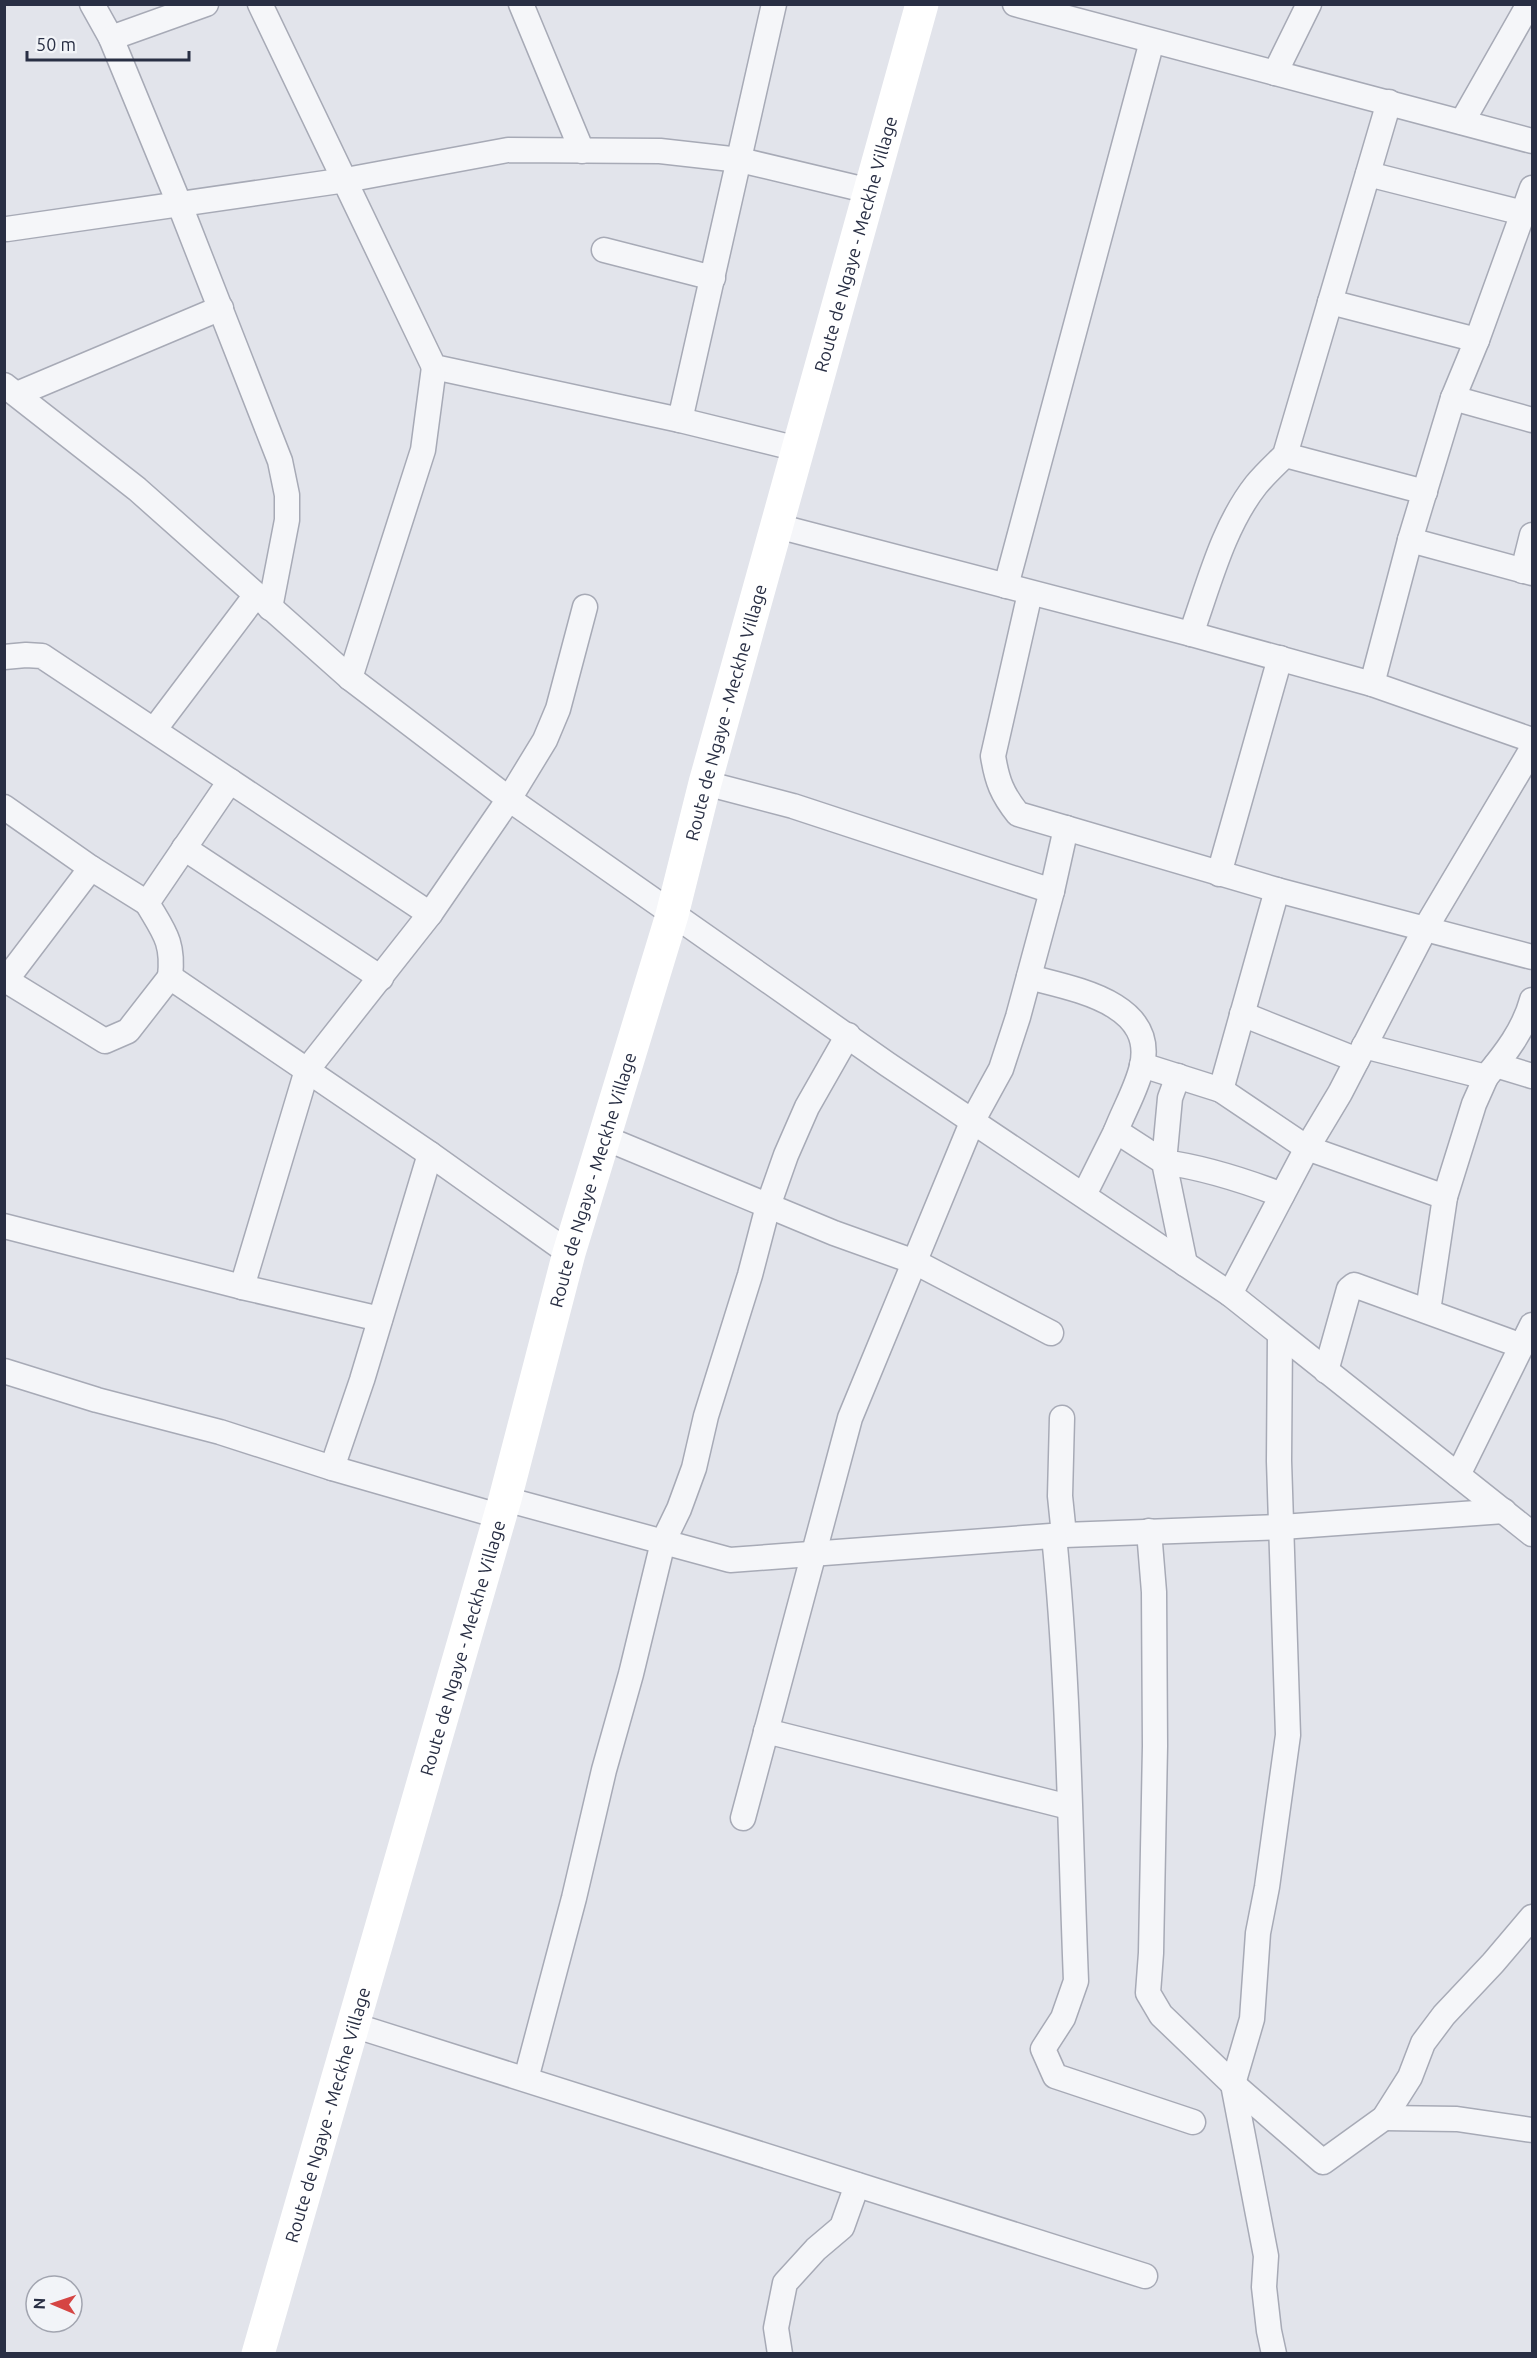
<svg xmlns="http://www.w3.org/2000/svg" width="1537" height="2358" font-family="Ubuntu,sans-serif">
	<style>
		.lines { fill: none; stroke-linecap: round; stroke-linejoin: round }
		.street-casing { stroke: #a7aab6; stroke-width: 27 }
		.street { stroke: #f5f6f9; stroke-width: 24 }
		.secondary { stroke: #fff; stroke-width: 33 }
		.labels { text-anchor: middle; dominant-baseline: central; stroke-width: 5; stroke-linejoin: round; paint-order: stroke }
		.street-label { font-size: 18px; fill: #292f44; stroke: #f2f4f8 }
	</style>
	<rect width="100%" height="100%" fill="#e2e4eb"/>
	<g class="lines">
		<!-- street casing -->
		<g class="street-casing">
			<g id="street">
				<polyline points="92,4 111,38 179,203 280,461 287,495 287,520 270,608"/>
				<polyline points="260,4 434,367 680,420 798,449"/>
				<polyline points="521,4 582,151"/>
				<polyline points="1015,4 1532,141"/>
				<polyline points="111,38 206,4"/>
				<polyline points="1275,73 1309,4"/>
				<polyline points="1462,122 1529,4"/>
				<polyline points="1368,174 1523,213"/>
				<polyline points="7,229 346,180 508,150 660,151 740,160 870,191"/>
				<polyline points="604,250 713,278"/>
				<polyline points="1330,302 1477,340"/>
				<polyline points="4,385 137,489 350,678 509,799 887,1064 1230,1294 1532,1534"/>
				<polyline points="17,394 221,308"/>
				<polyline points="1453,398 1532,420"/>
				<polyline points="680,420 774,4"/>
				<polyline points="1285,455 1425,492"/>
				<polyline points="777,526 1191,634 1372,684 1532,740"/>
				<polyline points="1410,540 1532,573"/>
				<polyline points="1523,571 1532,535"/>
				<polyline points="1006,586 1152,41"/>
				<path d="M1030,593L993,756C997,781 1002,794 1018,814L1277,890L1532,957"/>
				<path d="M1191,634C1209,584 1223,527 1256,485C1265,474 1275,465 1285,455L1389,102"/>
				<polyline points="4,657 26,655 42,656 430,914"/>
				<polyline points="350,678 423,450 434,367"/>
				<polyline points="1372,684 1410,540 1453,398 1477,340 1532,188"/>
				<polyline points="154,730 256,595"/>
				<polyline points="705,783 793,806 1052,891"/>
				<polyline points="4,807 91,868"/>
				<polyline points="184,848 381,978"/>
				<polyline points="1219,874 1280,658"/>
				<polyline points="1277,890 1221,1090 1307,1148 1445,1197 1428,1311"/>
				<path d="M170,977C174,942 164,932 147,903L230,781"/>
				<path d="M1029,977C1073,989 1156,1002 1142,1066C1137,1088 1124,1110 1116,1131L1164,1162L1185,1264"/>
				<polyline points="4,979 105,1041 128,1031 170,977 430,1154 569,1253"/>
				<polyline points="6,980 91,868 147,903"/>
				<polyline points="1242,1014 1357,1060"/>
				<polyline points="1364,1046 1486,1077 1474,1104 1445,1197"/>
				<polyline points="1142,1065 1221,1090"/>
				<polyline points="1496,1065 1532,1076"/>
				<path d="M1178,1076L1170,1098L1164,1162C1206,1168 1243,1180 1282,1195"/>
				<path d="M1486,1077C1505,1054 1524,1030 1532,1000"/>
				<polyline points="605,1138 834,1233 915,1262 1051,1333"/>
				<polyline points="1084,1195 1116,1131"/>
				<polyline points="4,1226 242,1287 380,1319"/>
				<polyline points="242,1287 307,1070 430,914 509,799 545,740 558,709 585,607"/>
				<polyline points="1230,1294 1307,1148 1340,1093 1425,929 1532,749"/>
				<polyline points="4,1371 97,1400 220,1432 332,1468 499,1516"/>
				<polyline points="1326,1371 1349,1289 1354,1285 1522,1346"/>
				<polyline points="1062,1418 1060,1496 1064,1535"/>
				<polyline points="332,1468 362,1380 430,1154"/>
				<polyline points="1458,1475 1532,1325"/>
				<polyline points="505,1499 730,1560 1064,1535 1282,1527 1504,1511"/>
				<polyline points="1149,1531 1154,1592 1155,1746 1151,1953 1148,1993 1161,2015 1233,2084 1323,2162 1384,2118 1410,2077 1423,2043 1444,2015 1493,1963 1532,1917"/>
				<path d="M1054,1536C1069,1683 1070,1833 1076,1981L1063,2018L1043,2049L1055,2076L1193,2122"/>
				<polyline points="766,1731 1069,1807"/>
				<polyline points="743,1818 850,1418 973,1120 1001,1069 1018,1017 1052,891 1066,828"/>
				<polyline points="353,2025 1145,2276"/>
				<polyline points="526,2079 574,1898 604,1770 631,1674 663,1542 679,1509 694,1468 706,1416 750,1275 768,1206 786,1155 807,1107 848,1035"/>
				<polyline points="1384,2118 1457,2119 1532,2130"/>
				<polyline points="780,2354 776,2328 785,2283 816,2249 842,2227 857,2185"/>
				<polyline points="1274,2354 1269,2331 1264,2287 1266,2256 1233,2084 1252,2019 1258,1933 1267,1887 1288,1735 1279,1461 1280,1335"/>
			</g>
		</g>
		<!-- street -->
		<use href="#street" class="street"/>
		<!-- secondary -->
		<path class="secondary" id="s1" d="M258,2354L505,1499L569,1253L672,915L705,783L922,4"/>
	</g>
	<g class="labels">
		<!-- street labels -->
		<g class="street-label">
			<text stroke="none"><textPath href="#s1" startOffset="2193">Route de Ngaye - Meckhe Village</textPath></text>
			<text stroke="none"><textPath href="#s1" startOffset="1707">Route de Ngaye - Meckhe Village</textPath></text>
			<text stroke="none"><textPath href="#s1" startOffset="1221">Route de Ngaye - Meckhe Village</textPath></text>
			<text stroke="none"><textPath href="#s1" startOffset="735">Route de Ngaye - Meckhe Village</textPath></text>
			<text stroke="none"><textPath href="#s1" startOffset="249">Route de Ngaye - Meckhe Village</textPath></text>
		</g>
	</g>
	<!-- border -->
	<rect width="1537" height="2358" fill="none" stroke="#292f44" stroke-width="12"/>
	<!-- north arrow -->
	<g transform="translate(54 2304) rotate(272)"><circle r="28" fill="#f2f4f8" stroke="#a2a5b0" stroke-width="1.5"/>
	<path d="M0-4.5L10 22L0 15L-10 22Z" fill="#d54543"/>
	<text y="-9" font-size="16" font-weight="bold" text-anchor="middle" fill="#292f44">N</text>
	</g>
	<!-- scale -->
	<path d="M27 51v9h162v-9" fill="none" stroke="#292f44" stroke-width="3"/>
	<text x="36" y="51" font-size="18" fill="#292f44" stroke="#f2f4f8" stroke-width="4.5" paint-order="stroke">50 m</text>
</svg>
